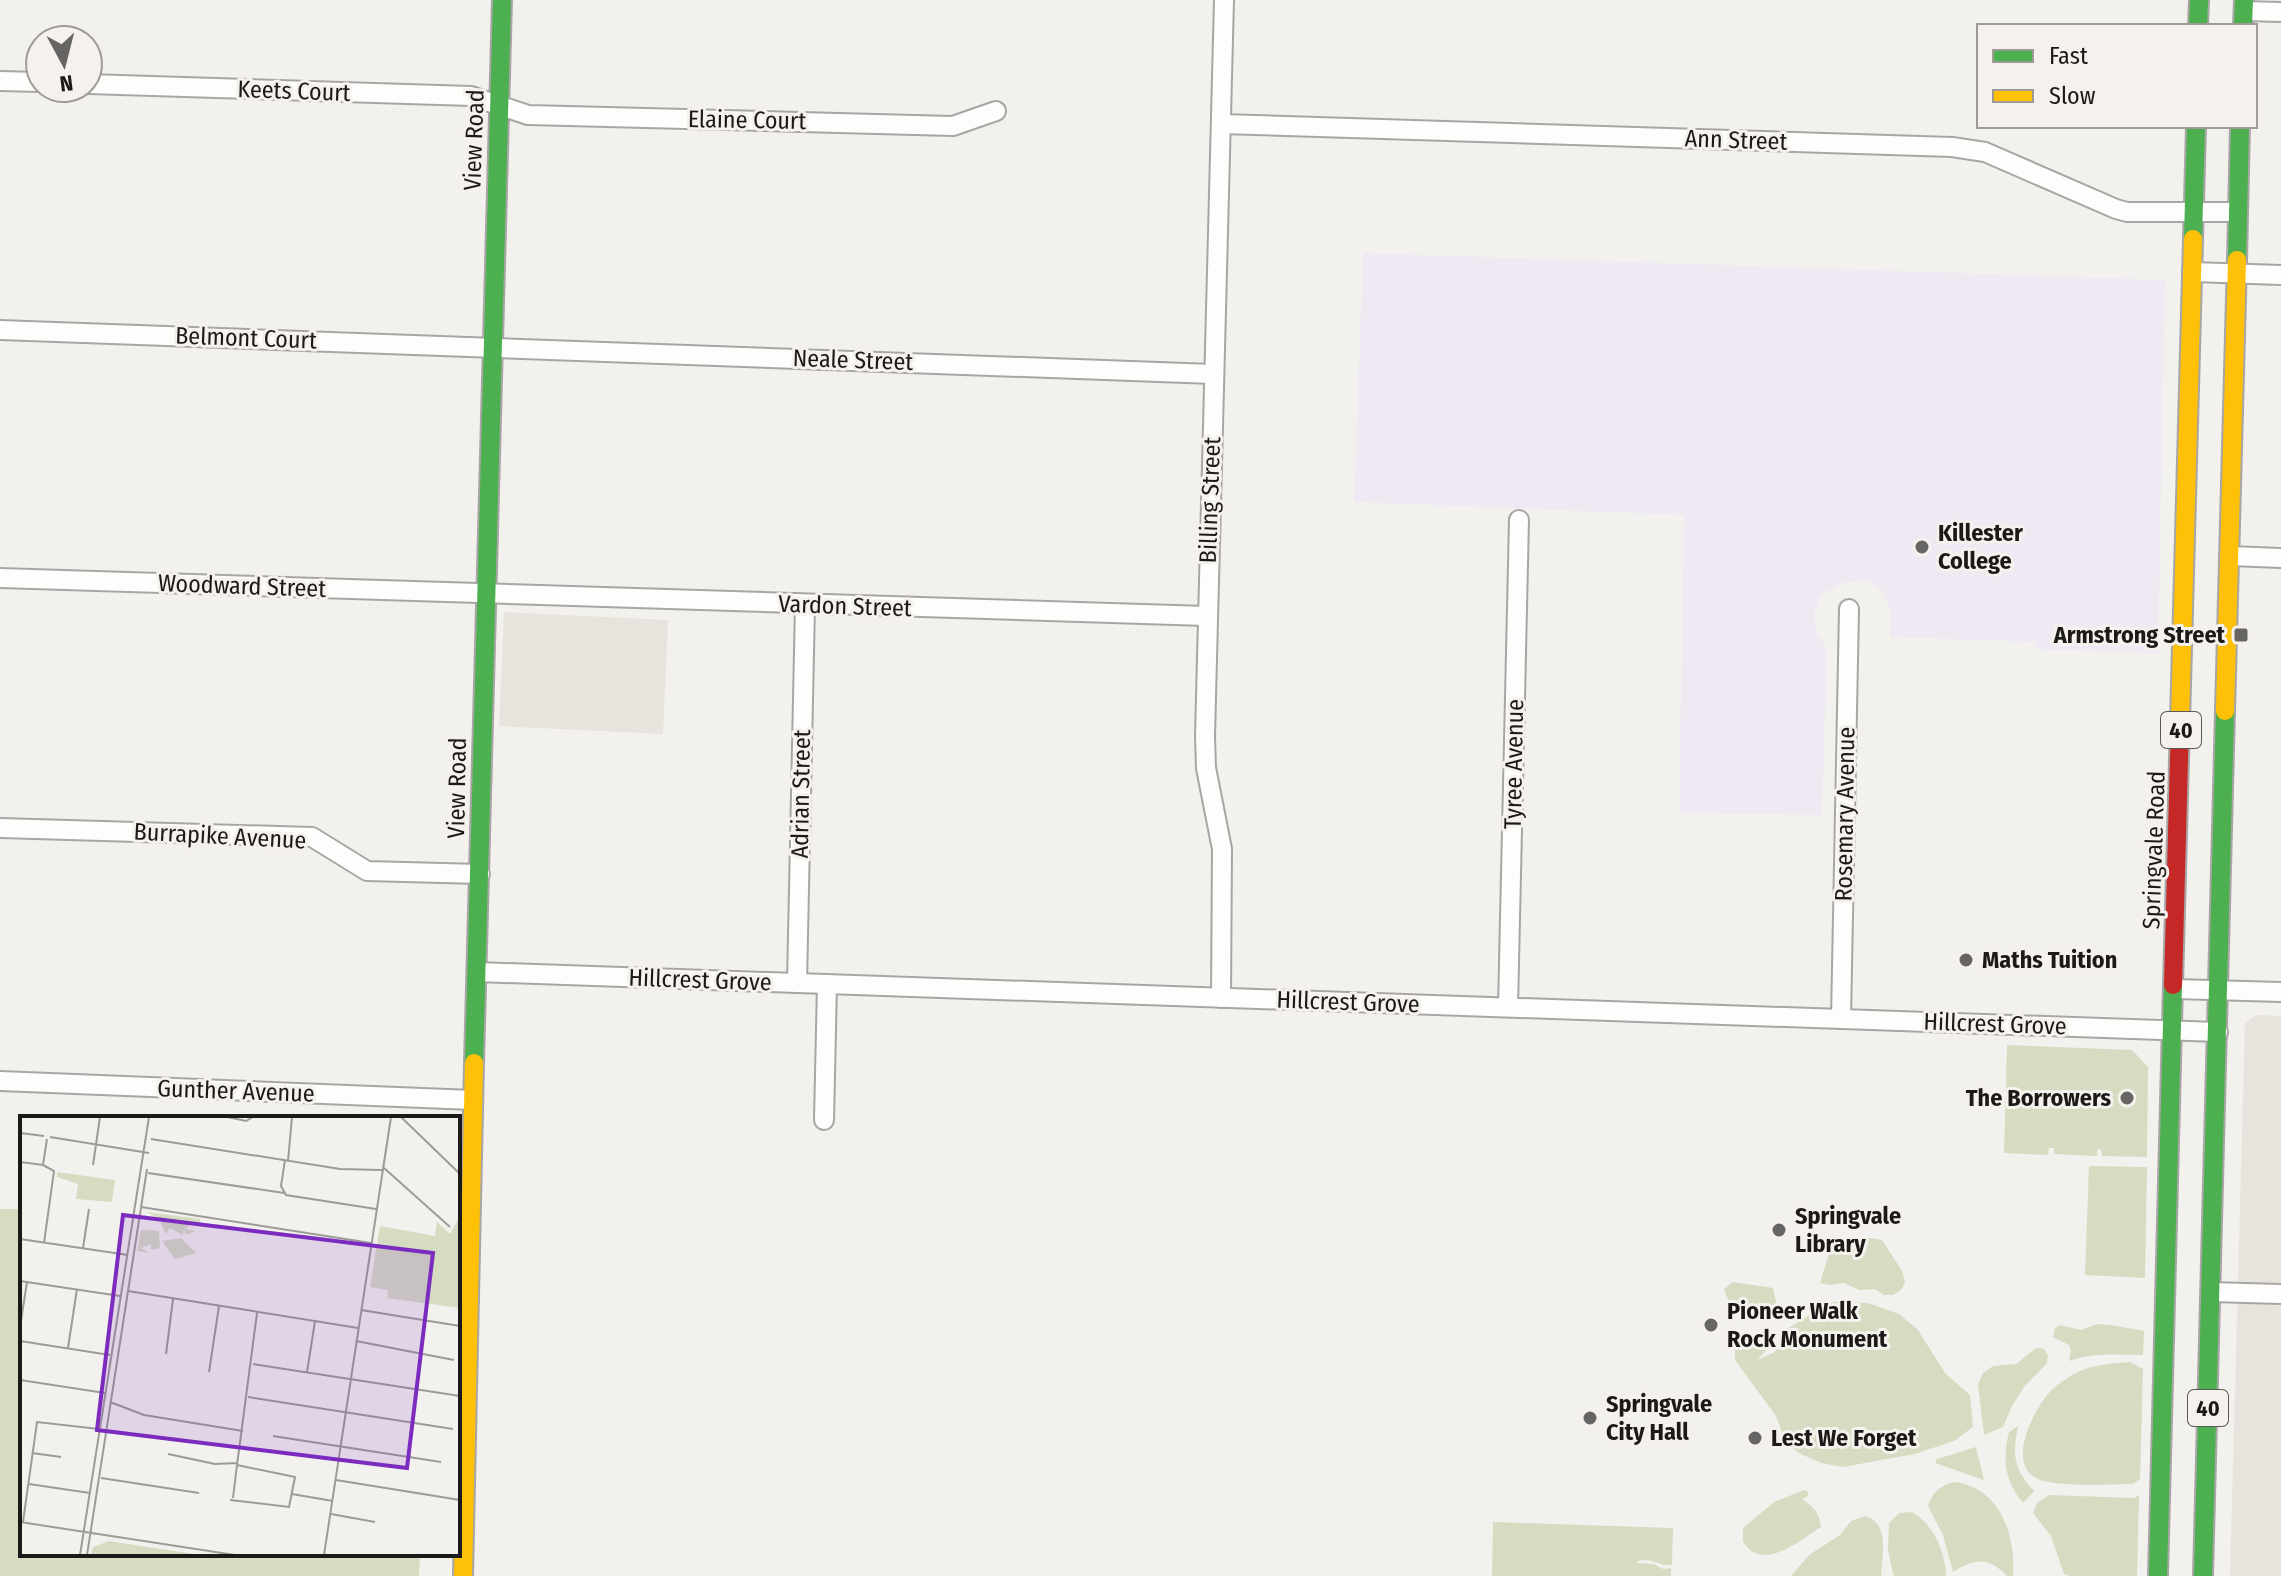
<svg xmlns="http://www.w3.org/2000/svg" width="2281" height="1576" font-family="'Fira Sans Condensed',sans-serif">
	<style>
		.built { fill: #e8e3dc }
		.education { fill: #efe9f4 }
		.green { fill: #d5dcc2 }
		.lines { fill: none; stroke-linecap: round; stroke-linejoin: round }
		.street-casing { stroke: #a8a6a4; stroke-width: 22 }
		.fast-casing { stroke: #a8a6a4; stroke-width: 22 }
		.slow-casing { stroke: #a8a6a4; stroke-width: 22 }
		.jam-casing { stroke: #a8a6a4; stroke-width: 22 }
		.street { stroke: #fdfdfc; stroke-width: 18 }
		.fast { stroke: #4caf50; stroke-width: 18 }
		.slow { stroke: #ffc107; stroke-width: 18 }
		.jam { stroke: #c62828; stroke-width: 18 }
		.poi-dot { fill: #676563; stroke: #f5f1ec; stroke-width: 3 }
		.labels { text-anchor: middle; dominant-baseline: central; stroke-width: 6; stroke-linejoin: round; paint-order: stroke }
		.shield { fill: #f5f1ec; stroke: #5c5a58; stroke-width: 2 }
		.shield-label { font-size: 22px; font-weight: bold; fill: #1b1a18 }
		.street-label { font-size: 24px; fill: #1b1a18; stroke: #f5f1ec }
		.poi-label { font-size: 24px; font-weight: bold; fill: #1b1a18; stroke: #f5f1ec; text-anchor: start }
		.inset-road { fill: none; stroke: #9d9b98; stroke-width: 2 }
		.view { fill: #7b2cbf; fill-opacity: 0.15; stroke: #7b2cbf; stroke-width: 4 }
		.inset-edge { fill: none; stroke: #1b1a18; stroke-width: 4 }
	</style>
	<rect width="100%" height="100%" fill="#f3f1ee"/>
	<!-- built -->
	<g class="built">
		<polygon points="504,612 668,620 663,734 499,726"/>
		<polygon points="2257,1015 2281,1016 2281,1576 2230,1576 2245,1023"/>
	</g>
	<!-- education -->
	<polygon class="education" points="1363,253 2165,280 2158,653 2035,649 2035,642 1890,637 1891,612 1882,590 1867,581 1845,582 1821,595 1814,614 1816,631 1827,650 1822,815 1679,813 1684,515 1354,502"/>
	<!-- green -->
	<g class="green">
		<polygon points="2007,1045 2132,1050 2148,1067 2147,1157 2102,1156 2101,1149 2097,1150 2097,1156 2054,1154 2054,1148 2049,1148 2048,1155 2004,1153"/>
		<polygon points="2089,1166 2147,1167 2145,1278 2085,1275"/>
		<polygon points="0,1209 22,1209 22,1554 420,1554 419,1576 0,1576"/>
		<polygon points="1865,1237 1882,1240 1902,1271 1905,1282 1901,1290 1893,1295 1884,1295 1875,1289 1859,1290 1844,1283 1831,1285 1820,1283 1831,1247"/>
		<path d="M1733,1282L1773,1288L1778,1310C1750,1325 1734,1320 1724,1289Z"/>
		<polygon points="1832,1302 1868,1303 1899,1314 1918,1330 1945,1373 1970,1395 1973,1427 1954,1441 1915,1454 1843,1467 1821,1463 1799,1453 1786,1443 1776,1416 1735,1360 1735,1345 1745,1336 1777,1333 1772,1345 1757,1360 1773,1353 1786,1342 1785,1330"/>
		<path d="M2097,1324C2114,1325 2128,1328 2144,1331L2143,1355C2117,1355 2093,1352 2069,1361L2071,1350L2069,1345L2053,1337L2055,1328L2060,1325L2081,1330Z"/>
		<polygon points="2036,1348 2044,1349 2048,1355 2047,1363 2024,1387 2012,1406 2003,1427 1984,1435 1978,1384 1983,1373 1993,1366 2016,1364"/>
		<path d="M2130,1362L2143,1369L2140,1479L2133,1484C2111,1484 2054,1488 2036,1478C2007,1462 2033,1413 2047,1395C2054,1387 2066,1378 2076,1373C2091,1365 2113,1363 2130,1362Z"/>
		<path d="M2018,1426C2012,1456 2014,1469 2034,1491L2023,1503C2005,1481 2002,1460 2009,1432Z"/>
		<polygon points="1976,1447 1984,1480 1935,1463 1937,1459"/>
		<path d="M1954,1482C2000,1487 2016,1535 2013,1576H2007C1987,1556 1976,1559 1953,1572L1943,1535L1928,1506C1933,1492 1939,1486 1954,1482Z"/>
		<path d="M1804,1490L1808,1492V1496L1802,1499C1814,1508 1819,1511 1821,1527C1804,1537 1774,1564 1753,1552C1749,1550 1746,1545 1743,1542V1528L1774,1502Z"/>
		<polygon points="2049,1495 2134,1498 2139,1495 2137,1576 2070,1576 2064,1574 2051,1536 2033,1513 2037,1503"/>
		<path d="M1912,1512C1934,1525 1945,1551 1946,1576H1895L1893,1574L1888,1550L1889,1523L1899,1513Z"/>
		<path d="M1865,1516C1890,1523 1882,1555 1881,1576H1791L1809,1555L1840,1535L1851,1521Z"/>
		<path d="M1493,1522L1673,1528L1672,1565C1660,1567 1650,1557 1638,1561V1563L1654,1564L1663,1569L1671,1568V1576H1492Z"/>
	</g>
	<g class="lines">
		<!-- street casing -->
		<g class="street-casing">
			<g id="street">
				<polyline points="2244,11 2281,12"/>
				<polyline points="0,81 40,82"/>
				<polyline points="88,84 471,96 528,115 953,126 996,111"/>
				<polyline points="1221,124 1952,147 1985,152 2116,209 2127,212 2238,212"/>
				<polyline points="2192,272 2281,275"/>
				<polyline points="0,330 1213,374"/>
				<polyline points="2230,556 2281,558"/>
				<polyline points="0,578 1206,616"/>
				<polyline points="0,828 312,837 367,871 480,874"/>
				<polyline points="477,972 2218,1032"/>
				<polyline points="797,983 805,605"/>
				<polyline points="2175,989 2281,992"/>
				<polyline points="1221,998 1222,849 1206,768 1205,736 1224,0"/>
				<polyline points="1508,1007 1519,520"/>
				<polyline points="1841,1019 1849,609"/>
				<polyline points="0,1081 473,1100"/>
				<polyline points="824,1120 827,984"/>
				<polyline points="2211,1292 2281,1294"/>
			</g>
		</g>
		<!-- fast casing -->
		<g class="fast-casing">
			<g id="fast">
				<polyline points="2198,26 2199,0"/>
				<polyline points="2243,26 2244,0"/>
				<polyline points="2193,239 2196,126"/>
				<polyline points="2237,260 2240,126"/>
				<polyline points="474,1063 502,0"/>
				<polyline points="2158,1576 2173,985"/>
				<polyline points="2203,1576 2225,711"/>
			</g>
		</g>
		<!-- slow casing -->
		<g class="slow-casing">
			<g id="slow">
				<polyline points="2225,711 2237,260"/>
				<polyline points="2180,721 2193,239"/>
				<polyline points="463,1576 474,1063"/>
			</g>
		</g>
		<!-- jam casing -->
		<g class="jam-casing">
			<polyline id="jam" points="2173,985 2180,721"/>
		</g>
		<!-- street -->
		<use href="#street" class="street"/>
		<!-- fast -->
		<use href="#fast" class="fast"/>
		<!-- slow -->
		<use href="#slow" class="slow"/>
		<!-- jam -->
		<use href="#jam" class="jam"/>
	</g>
	<!-- markers -->
	<g class="poi-dot">
		<circle cx="1922" cy="547" r="8"/>
		<rect x="2233" y="627" width="16" height="16" rx="4"/>
		<circle cx="1966" cy="960" r="8"/>
		<circle cx="2127" cy="1098" r="8"/>
		<circle cx="1779" cy="1230" r="8"/>
		<circle cx="1711" cy="1325" r="8"/>
		<circle cx="1590" cy="1418" r="8"/>
		<circle cx="1755" cy="1438" r="8"/>
	</g>
	<g class="labels">
		<!-- shield labels -->
		<g class="shield">
			<rect x="2161" y="712" width="40" height="36" rx="6"/>
			<rect x="2188" y="1390" width="40" height="36" rx="6"/>
		</g>
		<g class="shield-label">
			<text x="2181" y="730">40</text>
			<text x="2208" y="1408">40</text>
		</g>
		<!-- street labels -->
		<g class="street-label">
			<text transform="translate(294 91) rotate(2)">Keets Court</text>
			<text transform="translate(747 120) rotate(1)">Elaine Court</text>
			<text transform="translate(474 140) rotate(-88)">View Road</text>
			<text transform="translate(1736 140) rotate(2)">Ann Street</text>
			<text transform="translate(246 338) rotate(2)">Belmont Court</text>
			<text transform="translate(853 360) rotate(2)">Neale Street</text>
			<text transform="translate(1210 500) rotate(-88)">Billing Street</text>
			<text transform="translate(242 586) rotate(2)">Woodward Street</text>
			<text transform="translate(845 606) rotate(2)">Vardon Street</text>
			<text transform="translate(1514 764) rotate(-89)">Tyree Avenue</text>
			<text transform="translate(457 788) rotate(-89)">View Road</text>
			<text transform="translate(801 794) rotate(-89)">Adrian Street</text>
			<text transform="translate(1845 814) rotate(-89)">Rosemary Avenue</text>
			<text transform="translate(220 836) rotate(3)">Burrapike Avenue</text>
			<text transform="translate(2154 850) rotate(-88)">Springvale Road</text>
			<text transform="translate(700 980) rotate(2)">Hillcrest Grove</text>
			<text transform="translate(1348 1002) rotate(2)">Hillcrest Grove</text>
			<text transform="translate(1995 1024) rotate(2)">Hillcrest Grove</text>
			<text transform="translate(236 1091) rotate(2)">Gunther Avenue</text>
		</g>
		<!-- poi labels -->
		<g class="poi-label">
			<text x="1938" y="533">Killester<tspan x="1938" dy="28">College</tspan></text>
			<text x="2225" y="635" text-anchor="end">Armstrong Street</text>
			<text x="1982" y="960">Maths Tuition</text>
			<text x="2111" y="1098" text-anchor="end">The Borrowers</text>
			<text x="1795" y="1216">Springvale<tspan x="1795" dy="28">Library</tspan></text>
			<text x="1727" y="1311">Pioneer Walk<tspan x="1727" dy="28">Rock Monument</tspan></text>
			<text x="1606" y="1404">Springvale<tspan x="1606" dy="28">City Hall</tspan></text>
			<text x="1771" y="1438">Lest We Forget</text>
		</g>
	</g>
	<!-- overview -->
	<g transform="translate(20 1116)">
		<rect width="440" height="440" fill="#f3f1ee"/>
		<path d="M37,56L95,64L92,86L56,83L58,68L37,61ZM127,96L180,103L181,108L172,106L165,113L175,115L166,119L164,113L163,119L150,112L146,118L139,103ZM440,100V192L367,182L368,174L350,171L360,110L415,120L417,106L430,118ZM121,114L139,115L140,132L131,134V128L121,132L130,137L117,135ZM161,122L176,137L155,143L142,125ZM89,425L180,439H71L73,431Z" fill="#d5dcc2"/>
		<path class="inset-road" d="M207,1L226,5L233,1M381,1L440,58M0,17L24,20M30,21L129,37M131,23L320,53L362,54M265,44L261,70L266,79L356,93M268,45L272,1M0,46L23,49L27,23M23,49L34,55L24,127M73,49L80,1M364,52L430,111M128,57L264,77M121,91L351,127M0,123L108,139M63,132L69,93M0,165L100,180M108,175L338,212M341,194L440,210M0,211L7,166M0,225L90,239M336,225L434,244M48,232L57,173M146,238L153,183M233,248L440,280M189,256L199,190M287,256L295,205M0,264L85,277M228,281L433,313M90,286L124,299L223,315M253,320L421,346M12,337L41,341M148,338L195,348L218,347M217,349L237,197M81,362L179,377M316,364L440,384M9,368L70,377M272,378L313,385M210,384L269,391L275,361L217,349L213,382M311,398L355,406M0,406L215,439M3,406L17,306L79,313M60,439L129,1M67,439L127,53M304,439L371,1"/>
		<path class="view" d="M103,99L413,137L387,352L77,314Z"/>
		<rect width="440" height="440" class="inset-edge"/>
	</g>
	<!-- legend -->
	<rect x="1977" y="24" width="280" height="104" fill="#f5f1ec" stroke="#9e9b97" stroke-width="2"/>
	<rect x="1993" y="50" width="40" height="12" fill="#4caf50" stroke="#9e9b97" stroke-width="2"/>
	<text x="2049" y="64" font-size="24" fill="#1b1a18">Fast</text>
	<rect x="1993" y="90" width="40" height="12" fill="#ffc107" stroke="#9e9b97" stroke-width="2"/>
	<text x="2049" y="104" font-size="24" fill="#1b1a18">Slow</text>
	<!-- north arrow -->
	<g transform="translate(64 64) rotate(173)"><circle r="38" fill="#f5f1ec" stroke="#9e9b97" stroke-width="2"/>
	<path d="M0-6L14 30L0 20L-14 30Z" fill="#676563"/>
	<text y="-12" font-size="22" font-weight="bold" text-anchor="middle" fill="#1b1a18">N</text>
	</g>
</svg>
